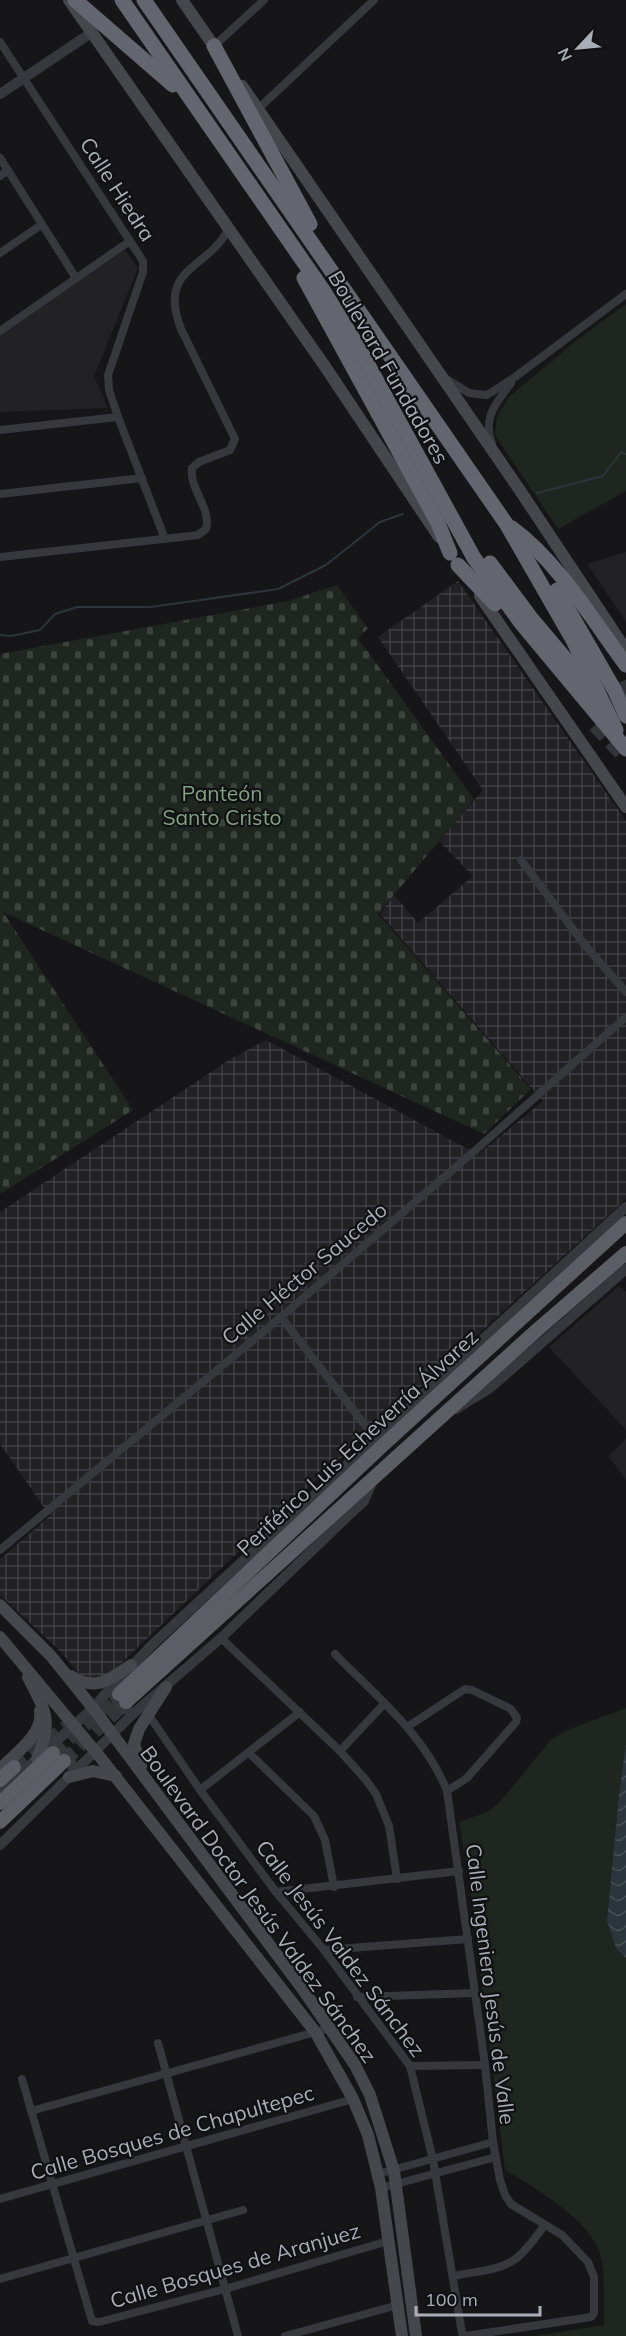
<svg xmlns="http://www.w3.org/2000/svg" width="626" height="2336" font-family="Mulish,sans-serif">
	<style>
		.built { fill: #222225 }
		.industrial { fill: url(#industrial-grid) }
		.green { fill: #1e261f }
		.cemetery { fill: url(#cemetery-stones) }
		.water { fill: url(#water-waves) }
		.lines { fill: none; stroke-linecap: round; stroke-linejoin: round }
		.stream { stroke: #2c353c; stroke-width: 2 }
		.trunk-tunnel { stroke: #333438; stroke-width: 14; stroke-dasharray: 14 7; stroke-linecap: butt }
		.motorway-tunnel { stroke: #333438; stroke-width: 15; stroke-dasharray: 15 8; stroke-linecap: butt }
		.minor { stroke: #37383d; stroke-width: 8 }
		.tertiary { stroke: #37383d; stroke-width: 10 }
		.secondary { stroke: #45474d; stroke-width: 12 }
		.trunk { stroke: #5b5e65; stroke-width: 14 }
		.motorway { stroke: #63666e; stroke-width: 15 }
		.labels { text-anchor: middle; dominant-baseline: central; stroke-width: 4.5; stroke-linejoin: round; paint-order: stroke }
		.street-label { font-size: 21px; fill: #a8adb8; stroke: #111113 }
		.park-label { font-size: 21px; fill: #7fa381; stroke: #111113 }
	</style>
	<defs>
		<pattern id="industrial-grid" width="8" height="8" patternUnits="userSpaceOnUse" patternTransform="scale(1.5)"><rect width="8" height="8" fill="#222225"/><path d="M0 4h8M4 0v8" fill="none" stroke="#3f3f43"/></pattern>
		<pattern id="cemetery-stones" width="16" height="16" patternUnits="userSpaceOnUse" patternTransform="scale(1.5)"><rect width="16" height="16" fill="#1e261f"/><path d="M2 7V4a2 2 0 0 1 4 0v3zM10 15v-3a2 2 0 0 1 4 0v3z" fill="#3c433d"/></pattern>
		<pattern id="water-waves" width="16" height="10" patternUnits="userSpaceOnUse" patternTransform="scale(1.5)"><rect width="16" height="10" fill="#2c353c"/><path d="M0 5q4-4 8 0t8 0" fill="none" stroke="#485056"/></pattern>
	</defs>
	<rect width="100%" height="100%" fill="#161618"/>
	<!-- built -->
	<g class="built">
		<polygon points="125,250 138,268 94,376 108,408 0,412 0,335"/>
		<polygon points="626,552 626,622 587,564"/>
		<polygon points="619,1286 626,1292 626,1430 549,1347"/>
		<polygon points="626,1439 626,1480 608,1456"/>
	</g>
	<!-- industrial -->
	<polygon class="industrial" points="458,581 626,821 626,1199 417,1390 277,1515 93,1690 60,1651 0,1595 0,1559 50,1516 0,1444 0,1212 229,1060 266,1040 464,1147 480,1153 543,1101 380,914 394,895 418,923 473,876 439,841 483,790 378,637"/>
	<!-- green -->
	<g class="green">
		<polygon points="626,304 626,491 558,529 495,435 497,416 509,397 577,340"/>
		<path d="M626,1708V2336H536L604,2325C603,2307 605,2271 601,2256C591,2220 535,2188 505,2170L468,1872L459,1822L487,1812L498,1804L551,1740L565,1731Z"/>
	</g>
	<!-- cemetery -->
	<polygon class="cemetery" points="337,585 368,628 358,638 474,799 378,914 531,1089 484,1134 3,912 133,1110 0,1194 0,654 288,601"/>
	<!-- water -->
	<polygon class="water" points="626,1743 626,1958 616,1948 607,1921 619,1796"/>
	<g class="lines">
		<!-- stream -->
		<g class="stream">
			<polyline points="537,493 603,476 621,452 626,454"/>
			<polyline points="0,635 11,636 40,630 55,614 77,607 151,607 278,589 326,565 380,522 403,514"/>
		</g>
		<!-- trunk-tunnel -->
		<g class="trunk-tunnel">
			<polyline points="53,1753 119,1694"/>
			<polyline points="64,1761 126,1702"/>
			<polyline points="14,1767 74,1721"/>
		</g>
		<!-- motorway-tunnel -->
		<g class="motorway-tunnel">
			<polyline points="619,683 626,696"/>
			<polyline points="595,725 626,758"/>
		</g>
		<!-- minor -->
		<g class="minor">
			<polyline points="0,42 143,261 143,272 108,375 109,390 118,417 165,539"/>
			<polyline points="214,46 264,0"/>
			<polyline points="258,109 374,0"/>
			<polyline points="0,158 76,278"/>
			<polyline points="0,176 8,170"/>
			<polyline points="0,253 41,225"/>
			<polyline points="0,331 130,241"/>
			<polyline points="446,379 469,393 487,395 515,377 626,294"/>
			<polyline points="0,430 118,417"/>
			<path d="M492,444C482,418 496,403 511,383"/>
			<polyline points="0,494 142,478"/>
			<path d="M0,557L190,536L198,535L206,529C212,509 189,489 192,468L199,462L230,450L235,439L181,329C157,267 207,270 228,230"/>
			<polyline points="521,860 584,944 626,992"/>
			<polyline points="281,1317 378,1442"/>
			<polyline points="0,1550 281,1317 478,1148 626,1017"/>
			<polyline points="221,1638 340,1751 366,1780 376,1794 389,1826 397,1879"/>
			<path d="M335,1654C376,1696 425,1735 447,1791L485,2065L493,2142L500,2180L505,2195L511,2204L562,2235L588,2262L594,2277V2313L591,2317L466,2336"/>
			<polyline points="148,1714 200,1790 276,1892 324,1950 410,2066 433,2160 462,2333 465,2336"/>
			<polyline points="407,1727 465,1689 472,1690 511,1709 517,1718 516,1722 467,1778 447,1791"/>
			<polyline points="340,1751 384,1704"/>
			<polyline points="249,1753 314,1816 325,1840 334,1887"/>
			<polyline points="200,1790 300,1712"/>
			<polyline points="276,1892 459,1871"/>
			<polyline points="324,1950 468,1939"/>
			<polyline points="357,1997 474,1993"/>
			<polyline points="158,2043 238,2336"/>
			<polyline points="410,2066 485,2065"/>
			<polyline points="22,2079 92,2321 99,2322 225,2289 388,2241"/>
			<polyline points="31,2111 330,2028"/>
			<polyline points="378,2174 493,2142"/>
			<polyline points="381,2188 496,2157"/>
			<polyline points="0,2199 353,2099"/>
			<path d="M454,2276C472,2272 498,2271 514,2260C526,2252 536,2236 545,2225"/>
			<polyline points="0,2279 243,2210"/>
			<polyline points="285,2336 398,2305"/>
		</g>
		<!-- tertiary -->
		<g class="tertiary">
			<polyline points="0,94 91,33"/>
			<polyline points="456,1409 490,1388 626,1269"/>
			<path d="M113,1688C113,1702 122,1708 134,1713"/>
			<path d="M48,1749C64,1748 73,1757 73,1773"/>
			<polyline points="0,1792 93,1708 113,1685 153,1644 626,1207"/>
			<polyline points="0,1845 134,1713 221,1638 349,1515 364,1501 372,1482"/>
		</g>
		<!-- secondary -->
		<g class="secondary">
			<polyline points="69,0 324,365 439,537"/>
			<polyline points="182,0 218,52"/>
			<polyline points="242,86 519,489 626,650"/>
			<polyline points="480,596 626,807"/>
			<polyline points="0,1605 51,1656 93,1708 304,1991 355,2065 370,2095 394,2171 416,2336"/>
			<polyline points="0,1637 100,1757 316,2033 353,2099 368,2135 381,2188 402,2336"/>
			<path d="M71,1676C97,1692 108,1680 131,1665"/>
			<path d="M28,1677C46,1712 53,1721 37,1759"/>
			<polyline points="141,1766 134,1744 139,1729 166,1687"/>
			<path d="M0,1769C15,1754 44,1734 40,1711"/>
			<polyline points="69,1777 93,1771 116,1776"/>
		</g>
		<!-- trunk -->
		<g class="trunk">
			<polyline points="119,1694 381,1447 626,1223"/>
			<polyline points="126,1702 537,1330 626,1253"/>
			<polyline points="0,1780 14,1767"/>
			<polyline points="0,1803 53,1753"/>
			<polyline points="0,1822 64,1761"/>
		</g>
		<!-- motorway -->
		<g class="motorway">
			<polyline points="75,0 173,85"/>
			<polyline points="122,0 323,290 360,350 474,558 521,623 626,749"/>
			<polyline points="144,0 507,525 573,640 616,730"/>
			<polyline points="214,46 310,224"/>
			<polyline points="304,278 438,523 450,553"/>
			<path d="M512,528C558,562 592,619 626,665"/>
			<polyline points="490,563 531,618 591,689"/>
			<polyline points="458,565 495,604"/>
			<polyline points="557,590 615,691 626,716"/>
		</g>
	</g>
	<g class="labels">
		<!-- street labels -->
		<g class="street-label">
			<text transform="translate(118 189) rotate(57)">Calle Hiedra</text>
			<text transform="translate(389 367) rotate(60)">Boulevard Fundadores</text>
			<text transform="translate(304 1273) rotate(-40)">Calle Héctor Saucedo</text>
			<text transform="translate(357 1442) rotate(-43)">Periférico Luis Echeverría Álvarez</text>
			<text transform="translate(259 1904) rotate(54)">Boulevard Doctor Jesús Valdez Sánchez</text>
			<text transform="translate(341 1948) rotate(53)">Calle Jesús Valdez Sánchez</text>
			<text transform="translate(491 1984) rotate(83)">Calle Ingeniero Jesús de Valle</text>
			<text transform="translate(172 2132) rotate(-16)">Calle Bosques de Chapultepec</text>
			<text transform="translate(235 2265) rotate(-16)">Calle Bosques de Aranjuez</text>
		</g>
		<!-- park labels -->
		<g class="park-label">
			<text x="222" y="793">Panteón<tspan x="222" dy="24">Santo Cristo</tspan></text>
		</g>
	</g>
	<!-- north arrow -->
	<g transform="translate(578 48) rotate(244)" stroke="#111113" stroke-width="4.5" paint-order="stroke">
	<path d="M0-4.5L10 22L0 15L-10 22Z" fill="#a8adb8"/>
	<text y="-9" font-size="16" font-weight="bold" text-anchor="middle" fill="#a8adb8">N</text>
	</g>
	<!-- scale -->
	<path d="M416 2306v9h124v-9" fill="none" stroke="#a8adb8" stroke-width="3"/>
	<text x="425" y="2306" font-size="18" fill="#a8adb8" stroke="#111113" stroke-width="4.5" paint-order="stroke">100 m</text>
</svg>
